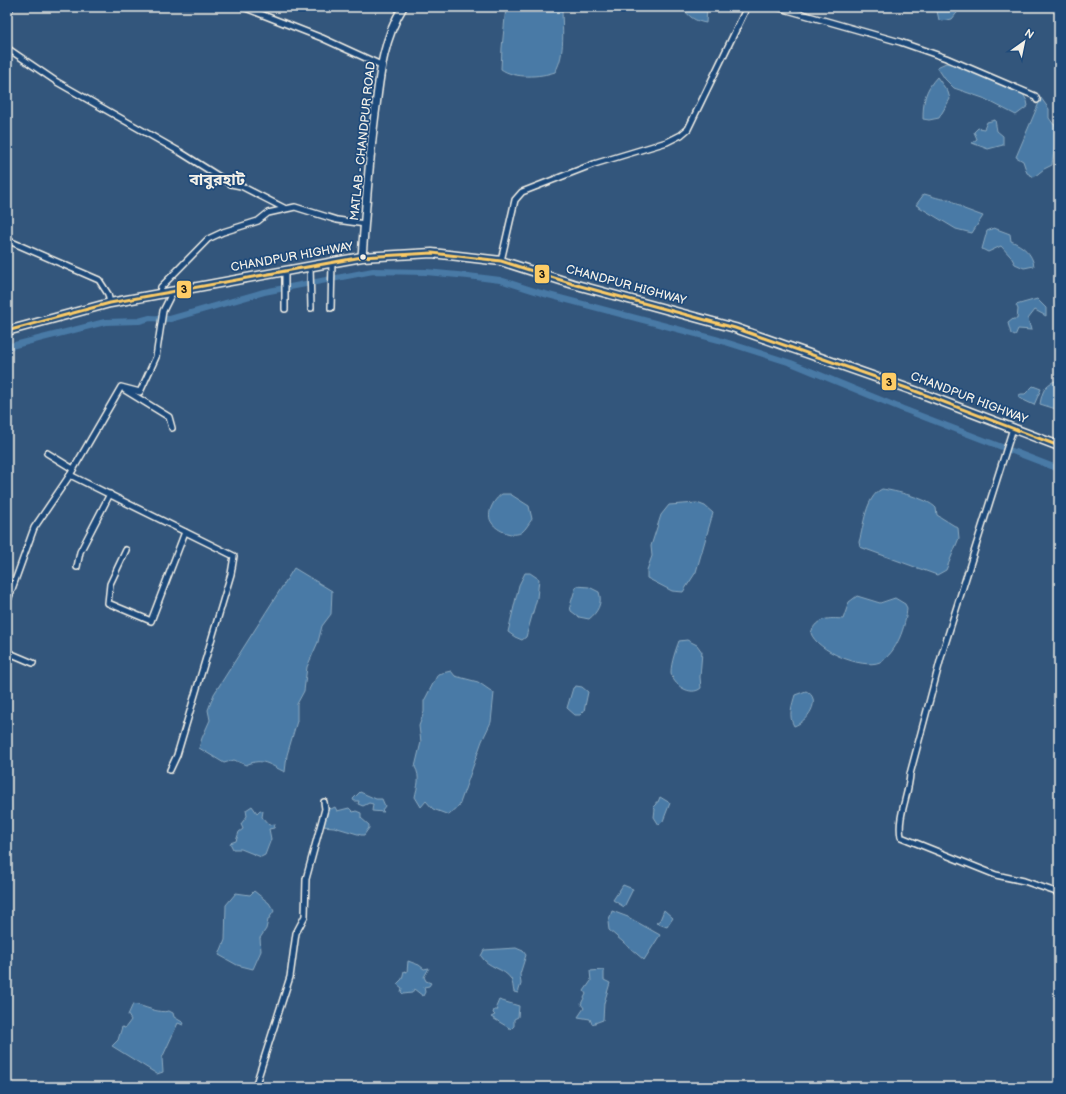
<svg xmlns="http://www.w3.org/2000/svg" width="1066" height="1094" font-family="'Balsamiq Sans','Noto Sans Bengali',sans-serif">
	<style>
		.water { fill: #497aa6; stroke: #8daac0 }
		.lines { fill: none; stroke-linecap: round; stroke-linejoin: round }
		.canal { stroke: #497aa6; stroke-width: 6 }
		.minor-casing { stroke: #f4f1e8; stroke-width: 8 }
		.secondary-casing { stroke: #f4f1e8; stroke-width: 10 }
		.primary-casing { stroke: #f4f1e8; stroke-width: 11 }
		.minor { stroke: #1f4a7a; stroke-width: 5 }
		.secondary { stroke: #1f4a7a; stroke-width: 7 }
		.primary { stroke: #1f4a7a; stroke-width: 8 }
		.bus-1-casing { stroke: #1f4a7a; stroke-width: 6 }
		.bus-1 { stroke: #fdcc66; stroke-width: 3 }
		.bus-dot { fill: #f4f1e8; stroke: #1f4a7a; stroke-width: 1.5 }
		.labels { text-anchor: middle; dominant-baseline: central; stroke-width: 3.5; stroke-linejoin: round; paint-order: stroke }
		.street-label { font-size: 12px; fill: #f4f1e8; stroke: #1f4a7a }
		.district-label { font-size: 16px; font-weight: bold; fill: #f4f1e8; stroke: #1f4a7a }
		.line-badge { stroke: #1f4a7a; stroke-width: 1.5 }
		.pale-badge-label { font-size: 11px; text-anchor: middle; font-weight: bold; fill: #111 }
	</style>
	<rect width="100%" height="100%" fill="#33567c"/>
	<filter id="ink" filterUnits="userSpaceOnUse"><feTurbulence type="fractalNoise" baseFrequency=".025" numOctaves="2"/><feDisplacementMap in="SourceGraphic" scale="8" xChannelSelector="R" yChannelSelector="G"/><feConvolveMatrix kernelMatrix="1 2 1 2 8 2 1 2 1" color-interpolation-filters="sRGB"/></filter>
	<g filter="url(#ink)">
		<!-- water -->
		<g class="water">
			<path d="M506,7H562C562,27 566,54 555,72C540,77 515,79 501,69L502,48Z"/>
			<path d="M683,7H707L706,23C695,21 688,17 683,7Z"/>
			<polygon points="936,7 960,7 960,9 952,19 942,21 939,20"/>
			<polygon points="946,63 966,68 1023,94 1027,101 1028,106 1016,115 983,98 954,88 945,79 937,67"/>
			<path d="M937,77L948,92L950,99L939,118L929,120L923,119C923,101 925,90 937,77Z"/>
			<path d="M1041,98L1049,109V118L1054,125L1059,124C1059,139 1053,150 1052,165L1044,169L1034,177L1027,173L1023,161L1016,157Z"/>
			<polygon points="995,120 997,131 1003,136 1003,145 988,149 972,143 977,139 974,132 978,128 984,129 987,122"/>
			<path d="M924,194C933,196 940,200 949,199L964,209L983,216L972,233L956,229L916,205Z"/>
			<path d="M994,228L1010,234L1011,241C1023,246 1032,253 1034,266L1024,268L1015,264L1011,257L1001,246L988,252L982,249L987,231Z"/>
			<polygon points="1037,299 1046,308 1046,316 1035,310 1028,319 1031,330 1018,329 1015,336 1011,334 1008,323 1013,319 1017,319 1018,309 1016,305"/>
			<path d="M1055,381L1059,382V410L1040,404C1042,393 1044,385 1055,381Z"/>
			<polygon points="1033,386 1041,389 1034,405 1019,398 1019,395 1021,394 1025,394"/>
			<path d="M882,489C895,491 927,498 936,508L937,515L958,528L959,538L946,570L937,575L860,547L859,542C864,526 865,497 882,489Z"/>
			<path d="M502,494H510L529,506L532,519C529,523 526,529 522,532C514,538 497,531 492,523C485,514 494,499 502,494Z"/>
			<polygon points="697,503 705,506 713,513 696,572 683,592 672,591 647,578 647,570 652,556 651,546 661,515 669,505"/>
			<path d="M294,568L332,591L331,614L322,626L318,642L307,667L304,691L297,704V721L287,755L285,772C269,765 263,757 246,765L234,760L224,763L199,748L202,738L210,720L208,710L214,694Z"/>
			<polygon points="525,573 530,573 539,579 537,598 526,637 522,640 515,637 508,632 519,585"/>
			<path d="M576,586L589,587L599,592C603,603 597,613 589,619L579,617L571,611L570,606Z"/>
			<path d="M857,596L880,603L895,598L905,604L907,608C906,625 897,653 880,662C862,670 816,650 811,633C816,617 830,618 843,619L849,602Z"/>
			<path d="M687,640L697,645L702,652L700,677L701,688C691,697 672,685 671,672C671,663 676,649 679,641Z"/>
			<path d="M451,671L455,676L478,682L494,693L491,722L482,741L459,806L449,815L433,809L426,801L421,807L415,797C417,787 421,777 415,767L421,742L419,726L424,712V701L438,674Z"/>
			<polygon points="576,686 582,687 588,692 584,711 580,715 575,715 567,708 573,688"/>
			<path d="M806,691C823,699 807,722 794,726C788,716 792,705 795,695Z"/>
			<polygon points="360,792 376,799 382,799 385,806 382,810 384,812 372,811 373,804 369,803 363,806 358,804 359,801 354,801 353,799"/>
			<polygon points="660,797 670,803 663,821 659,825 654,817 655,809 653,807 656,804 656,802 658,802"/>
			<polygon points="252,806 257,813 260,810 263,811 262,817 269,825 275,824 274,828 269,829 271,839 265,855 261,857 241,849 233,849 230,843 236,841 239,832 243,829 241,824 247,816 246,810"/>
			<polygon points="329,807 331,809 335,807 337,811 349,808 353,812 356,811 361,813 361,818 369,825 369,828 364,835 361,835 334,827 322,826"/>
			<polygon points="623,885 633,889 624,907 613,900"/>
			<polygon points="254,891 269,903 274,911 268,920 266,929 260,938 261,951 253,969 237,965 219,955 225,940 226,905 236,893 250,895"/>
			<polygon points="664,910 673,918 667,927 656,923 660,920"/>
			<polygon points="612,911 628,917 660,935 644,960 609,930 608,922"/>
			<path d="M516,948L523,951L526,955L520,974L521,984L518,993L514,992C513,988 513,983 511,979C504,968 488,968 481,956L484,950Z"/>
			<polygon points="408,961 419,965 424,969 429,968 424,977 426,981 431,983 429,986 424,987 425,992 423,996 414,989 412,993 403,994 401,992 402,988 397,984 402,979 404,971 407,972"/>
			<polygon points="604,970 604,980 610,983 604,1003 603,1020 592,1024 590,1019 578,1017 584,1008 581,1004 586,994 584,991 591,981 590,971"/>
			<polygon points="499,1000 519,1006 518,1017 514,1019 514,1026 511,1029 491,1017 495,1015 493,1013 494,1010 498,1010 496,1007"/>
			<path d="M133,1004C145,1006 158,1014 169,1011L173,1013L174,1017L184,1023L183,1025L178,1023L162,1058L163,1072L157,1074L112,1046L118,1040L122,1027L125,1028L131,1020L128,1015Z"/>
		</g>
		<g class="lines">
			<!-- canal -->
			<polyline class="canal" points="7,347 105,322 139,321 150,318 170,319 264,292 373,271 426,272 468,276 500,280 541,293 719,340 791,363 903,409 1059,469"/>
			<!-- minor casing -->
			<g class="minor-casing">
				<g id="minor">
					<polyline points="243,7 322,38 381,65"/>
					<polyline points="777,7 900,42 946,58 1035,96 1037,100"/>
					<polyline points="7,13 11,7"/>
					<polyline points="7,48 57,82 180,152 231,184 241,186 284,208"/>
					<polyline points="7,240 99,280 108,294 110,303"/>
					<polyline points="501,261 515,200 522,192 594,164 667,142 681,135 688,129 747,7"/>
					<polyline points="310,266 311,308"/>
					<polyline points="160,293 161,287 208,239 223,232 258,221 268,213 295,207 337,220 365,224"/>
					<polyline points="331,308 332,262"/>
					<polyline points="285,309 285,271"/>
					<polyline points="125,390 169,417 172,428"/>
					<path d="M1013,428L942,654L910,774C909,795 897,816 901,837L996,875L1024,881L1059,893"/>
					<polyline points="47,453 73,469"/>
					<polyline points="70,475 234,556 231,574 177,755 170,770"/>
					<polyline points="126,550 110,584 108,603 151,621 185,532"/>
					<polyline points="77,567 80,552 110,494"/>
					<polyline points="7,603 34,528 70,475 121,387 140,392 156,357 163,311 173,291"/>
					<polyline points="7,652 33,663"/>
					<polyline points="255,1087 290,977 296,933 305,916 306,879 325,809 324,802"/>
				</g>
			</g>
			<!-- secondary casing -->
			<g class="secondary-casing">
				<path id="secondary" d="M362,257C366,207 369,156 376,106C380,71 384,38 403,7"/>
			</g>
			<!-- primary casing -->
			<g class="primary-casing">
				<polyline id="primary" points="7,331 110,303 362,257 432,253 501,261 573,284 735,328 915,391 1059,446"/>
			</g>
			<!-- minor -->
			<use href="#minor" class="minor"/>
			<!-- secondary -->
			<use href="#secondary" class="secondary"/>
			<!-- primary -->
			<use href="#primary" class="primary"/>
			<!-- bus-1 casing -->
			<g class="bus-1-casing">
				<polyline id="bus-1" points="7,331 110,303 362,257 432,253 501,261 573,284 735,328 915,391 1059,446"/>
			</g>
			<!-- bus-1 -->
			<use href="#bus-1" class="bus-1"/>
		</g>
	</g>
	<!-- markers -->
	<circle class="bus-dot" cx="363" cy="257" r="3.5"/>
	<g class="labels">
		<!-- street labels -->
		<g class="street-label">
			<text transform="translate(363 141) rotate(-84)">MATLAB - CHANDPUR ROAD</text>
			<text transform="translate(292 257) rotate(-10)">CHANDPUR HIGHWAY</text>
			<text transform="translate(626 285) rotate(15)">CHANDPUR HIGHWAY</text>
			<text transform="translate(969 398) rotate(21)">CHANDPUR HIGHWAY</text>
		</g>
		<!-- district labels -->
		<g class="district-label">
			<text x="217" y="180">বাবুরহাট</text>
		</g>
	</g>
	<g class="line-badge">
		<rect x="534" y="264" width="16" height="20" rx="4" fill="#fdcc66"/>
		<rect x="176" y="280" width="16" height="19" rx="4" fill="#fdcc66"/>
		<rect x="881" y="372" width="16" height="19" rx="4" fill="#fdcc66"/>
	</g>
	<g class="pale-badge-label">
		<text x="542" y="278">3</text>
		<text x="184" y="293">3</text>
		<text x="889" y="386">3</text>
	</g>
	<!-- margin -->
	<rect width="1066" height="1094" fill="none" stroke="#1f4a7a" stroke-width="24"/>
	<rect x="12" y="12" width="1042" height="1070" fill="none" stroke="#f4f1e8" stroke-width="1.5" filter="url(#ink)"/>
	<!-- north arrow -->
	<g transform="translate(1024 42) rotate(33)" stroke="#1f4a7a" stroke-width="3" paint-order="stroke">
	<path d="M0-3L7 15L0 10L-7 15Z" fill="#f4f1e8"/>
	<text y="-6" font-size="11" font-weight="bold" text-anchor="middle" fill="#f4f1e8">N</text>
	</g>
</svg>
